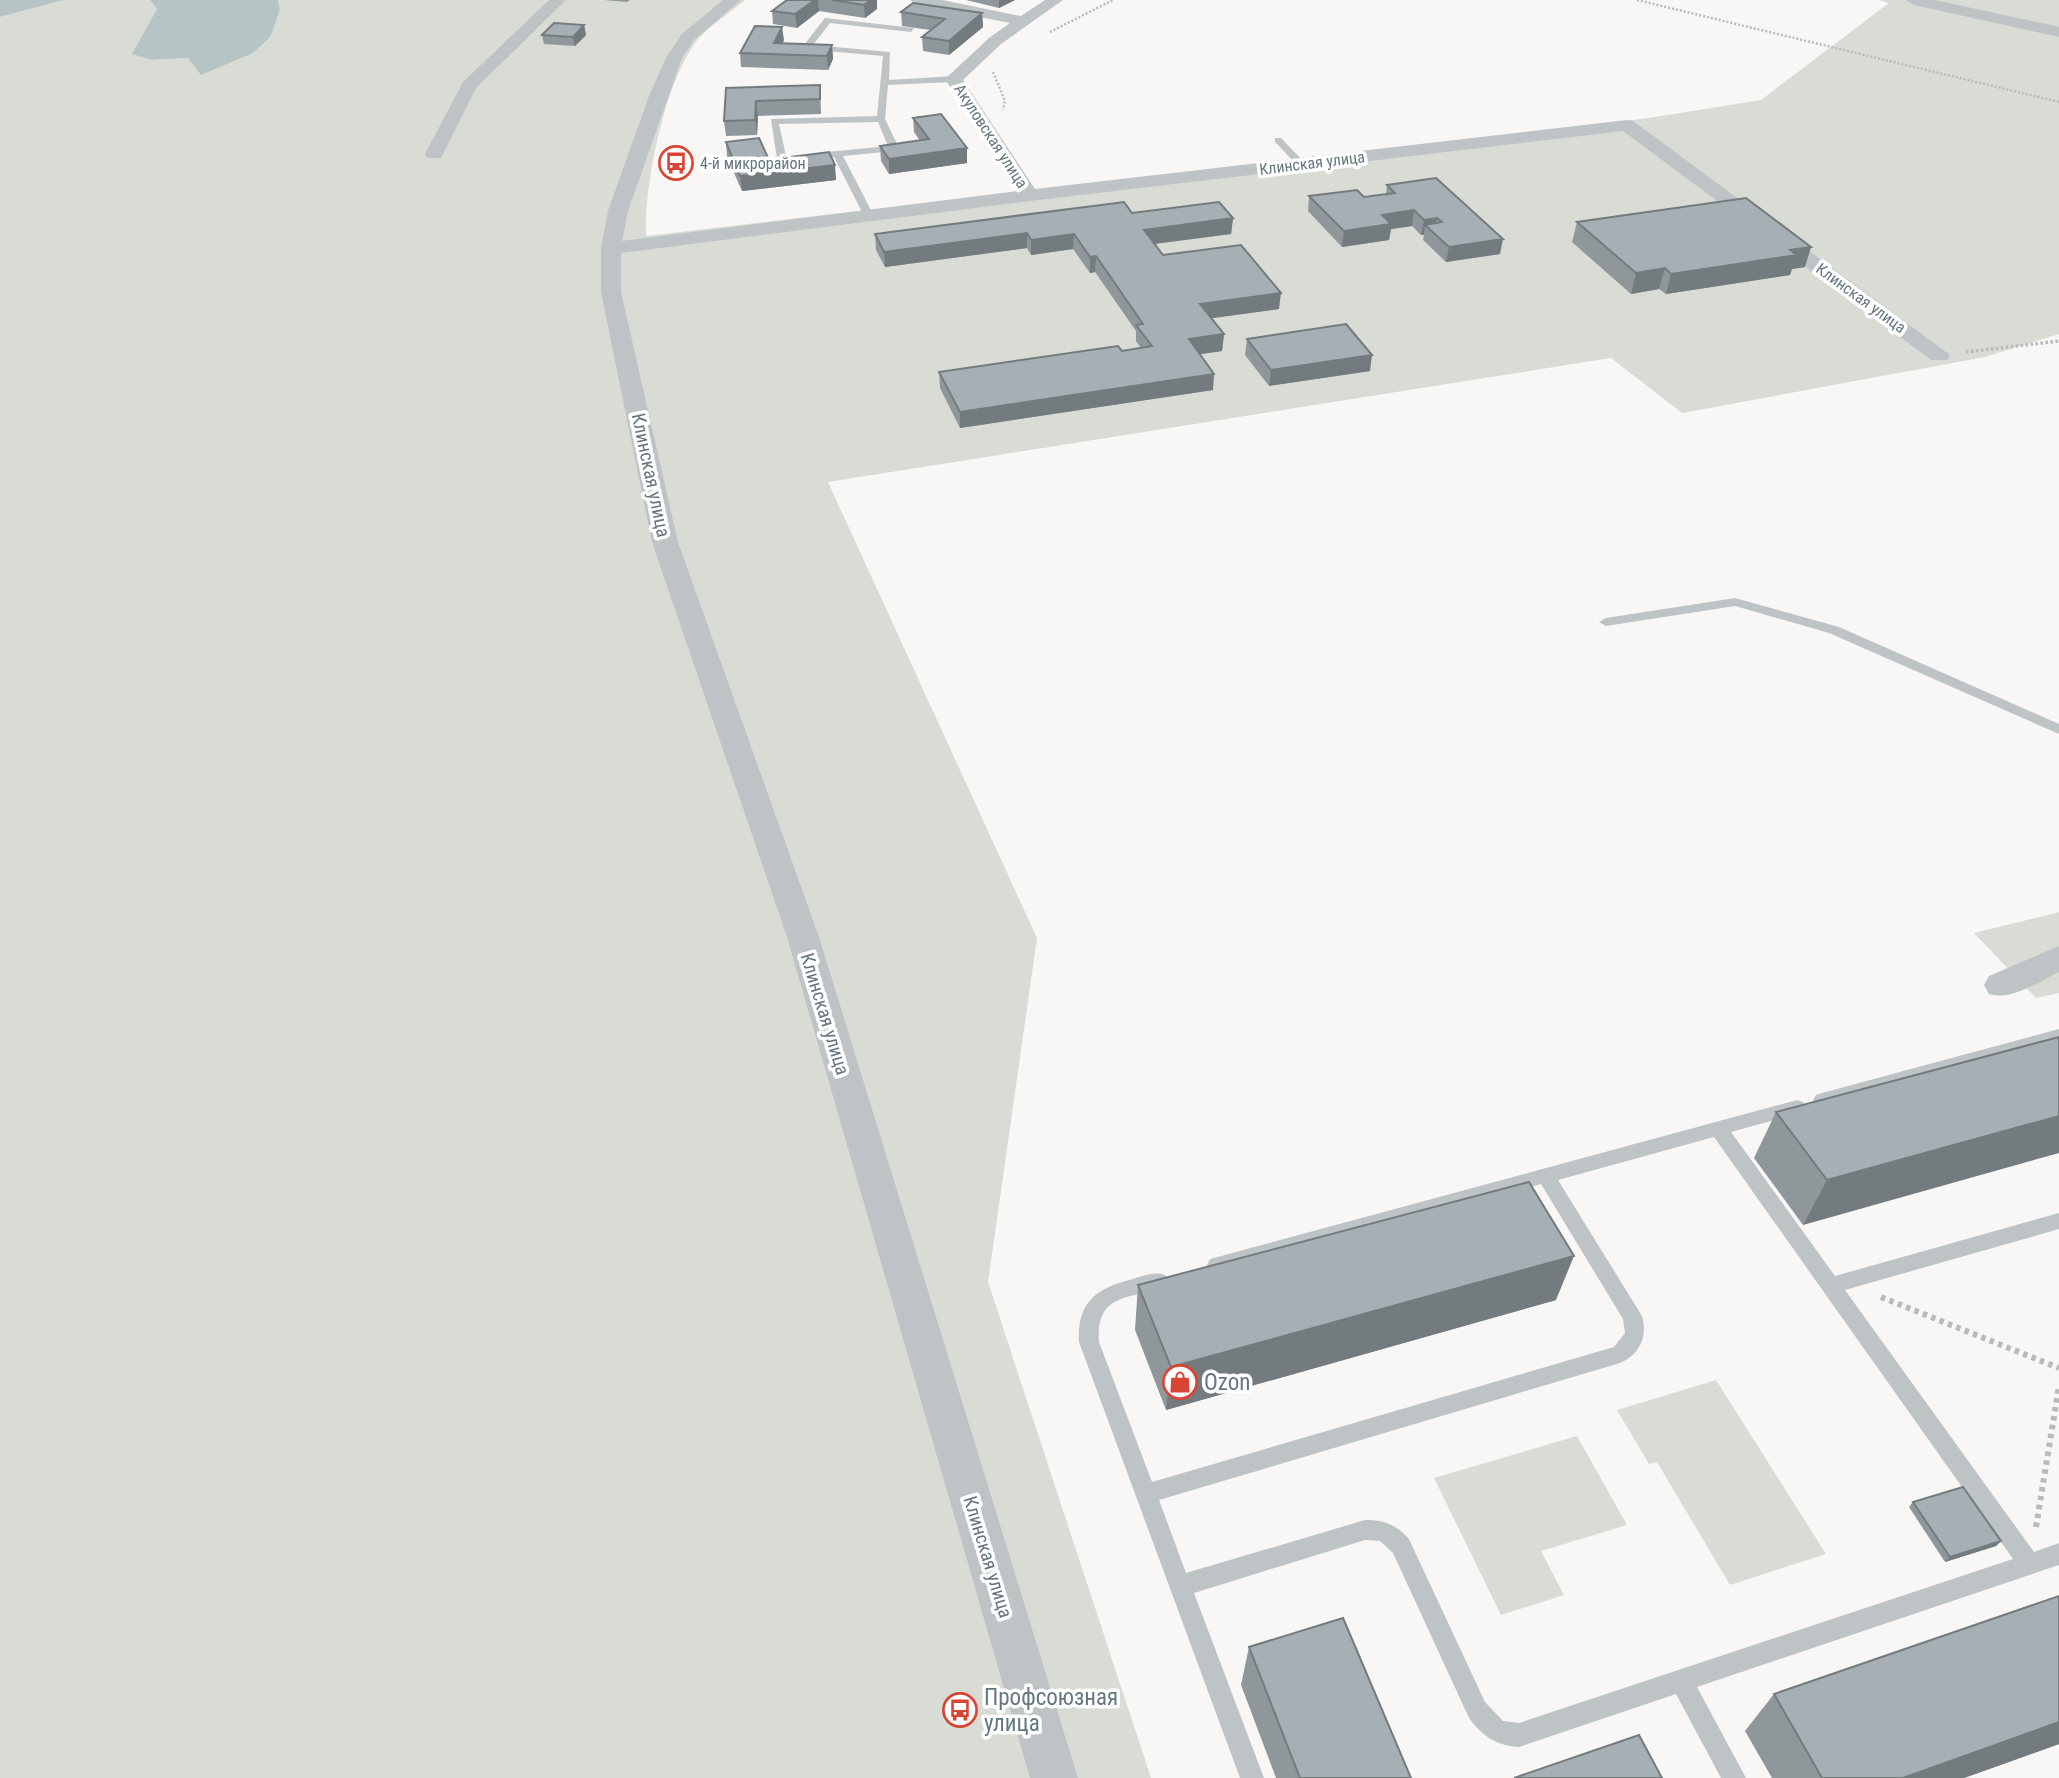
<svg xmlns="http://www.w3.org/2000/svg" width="2059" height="1778" font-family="'Roboto Condensed',sans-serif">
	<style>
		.green { fill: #d8dcd4 }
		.water { fill: #b6c4c6 }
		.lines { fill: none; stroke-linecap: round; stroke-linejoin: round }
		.path-far2 { stroke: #b7bbbd; stroke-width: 2.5; stroke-dasharray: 2 2; stroke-linecap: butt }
		.path-far1 { stroke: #b7bbbd; stroke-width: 3.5; stroke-dasharray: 2.5 2.5; stroke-linecap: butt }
		.path { stroke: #b7bbbd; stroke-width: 6; stroke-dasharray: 4.5 4.5; stroke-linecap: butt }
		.service { fill: #bec4c6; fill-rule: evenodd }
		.minor { fill: #bec4c6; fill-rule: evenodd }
		.wall { fill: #8f979b }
		.shaded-wall { fill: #747b7e }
		.building { fill: #a6b0b4; stroke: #747b7e; stroke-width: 2 }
		.labels { text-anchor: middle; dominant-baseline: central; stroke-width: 7; stroke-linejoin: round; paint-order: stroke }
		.far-street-label { font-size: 16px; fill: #64777e; stroke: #fff }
		.far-poi-label { font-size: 16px; fill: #64777e; stroke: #fff; text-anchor: start }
		.street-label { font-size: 19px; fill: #64777e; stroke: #fff }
		.near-poi-label { font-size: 23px; fill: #64777e; stroke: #fff; text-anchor: start }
	</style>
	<rect width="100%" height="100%" fill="#f8f7f5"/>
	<!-- green -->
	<g class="green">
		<path d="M64,0H150L157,9L133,54L152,60L188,58L195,65L271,36L280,10L278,0H745C730,13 703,30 693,46C664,88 644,186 646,236L1649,118L1761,100L1889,3L1879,0H2059V334L1985,357L1682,413L1611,358L828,482L1037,938L988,1282L1151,1778H0V17Z"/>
		<polygon points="2059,912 2059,993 2036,998 1974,933"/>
		<polygon points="1716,1380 1826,1554 1730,1585 1657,1462 1649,1464 1617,1410"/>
		<polygon points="1577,1436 1627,1525 1541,1551 1564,1595 1501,1615 1434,1478"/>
	</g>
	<!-- water -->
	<g class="water">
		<polygon points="0,0 64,0 0,17"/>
		<polygon points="150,0 278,0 280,10 271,36 253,53 201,75 188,58 152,60 132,54 157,9"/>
	</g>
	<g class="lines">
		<!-- path-far2 -->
		<g class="path-far2">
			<polyline points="1637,0 2059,102"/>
			<polyline points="1050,32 1113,0"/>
			<polyline points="993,72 1005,101 1003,110"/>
		</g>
		<!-- path-far1 -->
		<polyline class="path-far1" points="1966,352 2059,341"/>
		<!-- path -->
		<g class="path">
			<polyline points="1881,1297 2059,1368"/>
			<polyline points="2036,1527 2059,1386"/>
		</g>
		<!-- service -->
		<g class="service">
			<path d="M825,18L914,28L911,32L830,23L813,45L890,52L889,80L954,76L958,79L954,82L888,85L885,119L899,148L894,151L843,156L874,216L869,219L864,216L834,157L782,162L777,159L771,119L877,116L883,56L804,49V45ZM878,122L888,146L786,156L779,124Z"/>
			<polygon points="1275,138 1281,138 1304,162 1304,166 1298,166 1275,142"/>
			<polygon points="1735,598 1839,627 2059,724 2059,734 1829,633 1735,606 1606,626 1599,622 1606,618"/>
			<polygon points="2059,1029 2059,1043 1822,1107 1816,1105 1813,1100 1816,1095 1822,1093"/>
			<path d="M1797,1100L1803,1102L1806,1107L1803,1112L1731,1132L1835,1276L2059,1213V1229L1845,1290L2034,1552L2059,1543V1565L1697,1687L1746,1778H1721L1676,1694L1519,1747C1497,1746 1482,1736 1469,1718L1393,1553L1380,1541L1365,1540L1194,1593L1264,1778H1240L1079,1342C1077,1302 1096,1288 1133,1279C1143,1276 1154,1271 1165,1275L1168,1281L1165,1287C1129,1300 1096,1292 1099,1342L1152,1482L1614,1347L1625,1333L1623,1319L1541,1184L1217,1273L1210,1271L1207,1265L1210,1259ZM1714,1137L2013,1559L1519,1723L1503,1721L1485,1702L1409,1539C1397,1525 1383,1519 1365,1520L1186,1573L1159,1500L1620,1363C1640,1355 1648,1336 1642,1316L1558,1180Z"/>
		</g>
		<!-- minor -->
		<g class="minor">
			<polygon points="549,0 566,0 476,88 441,158 427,158 425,154 463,82"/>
			<polygon points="723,0 741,0 694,40 682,58 628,211 622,241 1018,191 945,79 989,38 1010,23 918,5 910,0 942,0 1021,16 1045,0 1063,0 1001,44 963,80 1035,189 1627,120 1633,121 1950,355 1947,360 1931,360 1623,131 1030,201 621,253 621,292 678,542 819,937 1078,1778 1030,1778 787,937 652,542 601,292 601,248 608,211 649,96 666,58 682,34"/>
			<polygon points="1906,0 1935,0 2059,27 2059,37 1914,5"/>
			<path d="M2059,946V972C2038,982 2012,1001 1989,994L1984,985L1989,976Z"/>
		</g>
	</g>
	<!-- wall -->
	<g class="wall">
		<polygon points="604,0 630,0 627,2"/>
		<polygon points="787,0 877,0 877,9 865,18 819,11 797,28 773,24 772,11"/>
		<polygon points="966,0 1015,0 999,8"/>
		<polygon points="901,12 982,13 983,27 949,55 923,51 922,37 930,30 902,26"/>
		<polygon points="584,25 586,35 575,46 544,44 542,35"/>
		<polygon points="784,40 782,43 832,45 833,59 828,70 741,67 740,53"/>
		<polygon points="820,85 821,114 758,116 757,135 726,136 724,121 726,88"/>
		<polygon points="913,118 967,148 967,163 889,174 881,161 880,146 920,141 914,132"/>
		<polygon points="726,142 769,160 836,180 742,191 727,157"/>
		<polygon points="1387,185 1500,254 1446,262 1423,240 1424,235 1421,235 1412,226 1391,229 1389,240 1342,247 1308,211 1309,196 1364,197 1386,194"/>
		<polygon points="1132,213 1233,218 1231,234 1155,244 1163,255 1279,309 1211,318 1224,334 1222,351 1200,354 1213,390 960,428 940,388 939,372 1141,348 1136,341 1136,331 1095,272 1090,273 1073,249 1031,255 1027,248 885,267 876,250 875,234"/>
		<polygon points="1577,222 1805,267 1792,269 1790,275 1666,294 1659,289 1631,294 1572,242"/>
		<polygon points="1247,339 1370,371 1269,386 1245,355"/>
		<polygon points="2059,1037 1803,1225 1754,1158 1776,1112"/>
		<polygon points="1138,1285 1556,1300 1166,1410 1135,1330"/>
		<polygon points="1913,1502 2001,1541 1996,1546 1945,1562 1909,1507"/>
		<polygon points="2059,1596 2059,1744 1964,1778 1772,1778 1745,1731 1774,1694"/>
		<polygon points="1249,1647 1411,1778 1276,1778 1241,1685"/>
	</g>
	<!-- shaded-wall -->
	<g class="shaded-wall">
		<polygon points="815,0 818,0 819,11 797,28 795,14"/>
		<polygon points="871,0 877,0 877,9 865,18 864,5"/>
		<polygon points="999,0 1015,0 999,8"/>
		<polygon points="982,13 983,27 949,55 949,41"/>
		<polygon points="584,25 586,35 575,46 573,37"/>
		<polygon points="782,27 784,40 777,55 774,43"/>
		<polygon points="832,45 833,59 828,70 827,56"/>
		<polygon points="756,101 758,116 757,135 755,120"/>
		<polygon points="967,148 967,163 889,174 889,159"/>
		<polygon points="835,165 836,180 742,191 740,176"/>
		<polygon points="1414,210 1412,226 1391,229 1389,240 1342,247 1344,231 1382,215"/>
		<polygon points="1233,218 1231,234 1144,245 1144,230"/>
		<polygon points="1437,218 1434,233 1425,225 1424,235 1421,235 1424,220"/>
		<polygon points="1027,233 1027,248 885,267 884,252"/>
		<polygon points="1074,234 1073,249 1031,255 1031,240"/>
		<polygon points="1503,239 1500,254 1446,262 1449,247"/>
		<polygon points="1811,247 1805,267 1792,269 1790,275 1666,294 1671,274"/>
		<polygon points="1096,256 1095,272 1090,273 1090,257"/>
		<polygon points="1665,268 1659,289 1631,294 1636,273"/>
		<polygon points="1281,293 1279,309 1199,320 1200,304"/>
		<polygon points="1224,334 1222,351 1188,356 1189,339"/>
		<polygon points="1372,355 1370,371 1269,386 1271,370"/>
		<polygon points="1214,374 1213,390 960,428 960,412"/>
		<polygon points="2059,1116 2059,1153 1803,1225 1827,1180"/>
		<polygon points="1574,1256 1556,1300 1166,1410 1171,1367"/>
		<polygon points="2001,1541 1996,1546 1945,1562 1950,1557"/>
		<polygon points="2059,1722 2059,1744 1964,1778 1903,1778"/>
	</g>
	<!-- building -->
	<g class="building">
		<polygon points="787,0 815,0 795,14 772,11"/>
		<polygon points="832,0 871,0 864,5"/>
		<polygon points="913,3 982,13 949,41 922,37 945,19 901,12"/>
		<polygon points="554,23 584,25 573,37 542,35"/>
		<polygon points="755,26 782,27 774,43 832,45 827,56 740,53"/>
		<polygon points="820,85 820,99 756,101 755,120 724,121 726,88"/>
		<polygon points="941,114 967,148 889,159 880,146 929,139 913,118"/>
		<polygon points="759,138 769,160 829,152 835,165 740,176 726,142"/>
		<polygon points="1436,178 1503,239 1449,247 1425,225 1442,222 1437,218 1424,220 1414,210 1382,215 1391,224 1344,231 1309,196 1357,190 1364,197 1395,193 1387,185"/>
		<polygon points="1746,198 1811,247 1790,250 1797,255 1671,274 1665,268 1636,273 1577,222"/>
		<polygon points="1124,202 1132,213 1219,202 1233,218 1144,230 1163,255 1241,245 1281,293 1200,304 1224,334 1189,339 1214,374 960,412 939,372 1118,346 1122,351 1152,346 1136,325 1143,324 1096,256 1090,257 1074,234 1031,240 1027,233 884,252 875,234"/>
		<polygon points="1346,324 1372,355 1271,370 1247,339"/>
		<polygon points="2059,1037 2059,1116 1827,1180 1776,1112"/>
		<polygon points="1529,1182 1574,1256 1171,1367 1138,1285"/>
		<polygon points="1963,1487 2001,1541 1950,1557 1913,1502"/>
		<polygon points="2059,1596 2059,1722 1903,1778 1822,1778 1774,1694"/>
		<polygon points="1343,1618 1411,1778 1300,1778 1249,1647"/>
		<polygon points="1639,1735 1662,1778 1514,1778"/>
	</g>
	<!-- icons -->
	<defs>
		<g id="bus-ring" transform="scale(1.75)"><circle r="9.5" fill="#fff" stroke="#d94434" stroke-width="1.5"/><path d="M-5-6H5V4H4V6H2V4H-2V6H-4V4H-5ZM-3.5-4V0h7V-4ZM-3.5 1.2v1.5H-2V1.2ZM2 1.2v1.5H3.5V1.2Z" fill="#d94434"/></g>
		<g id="shop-ring" transform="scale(1.75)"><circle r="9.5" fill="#fff" stroke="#d94434" stroke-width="1.5"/><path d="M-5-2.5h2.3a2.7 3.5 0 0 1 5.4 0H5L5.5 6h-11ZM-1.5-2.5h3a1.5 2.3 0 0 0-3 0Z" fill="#d94434"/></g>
	</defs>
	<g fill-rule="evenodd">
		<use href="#bus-ring" x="676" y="163"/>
		<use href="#shop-ring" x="1180" y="1382"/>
		<use href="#bus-ring" x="960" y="1710"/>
	</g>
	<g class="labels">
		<!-- far-street labels -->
		<g class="far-street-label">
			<text transform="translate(991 136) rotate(57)">Акуловская улица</text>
			<text transform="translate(1312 163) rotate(-7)">Клинская улица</text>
			<text transform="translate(1861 298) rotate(36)">Клинская улица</text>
		</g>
		<!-- far-poi labels -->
		<g class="far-poi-label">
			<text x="700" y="163">4-й микрорайон</text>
		</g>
		<!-- street labels -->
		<g class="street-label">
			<text transform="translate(651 475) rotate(78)">Клинская улица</text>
			<text transform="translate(825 1014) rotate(73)">Клинская улица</text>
			<text transform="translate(988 1557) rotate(73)">Клинская улица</text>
		</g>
		<!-- near-poi labels -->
		<g class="near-poi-label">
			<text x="1204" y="1382">Ozon</text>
			<text x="984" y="1697">Профсоюзная<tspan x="984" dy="26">улица</tspan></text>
		</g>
	</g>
</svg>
